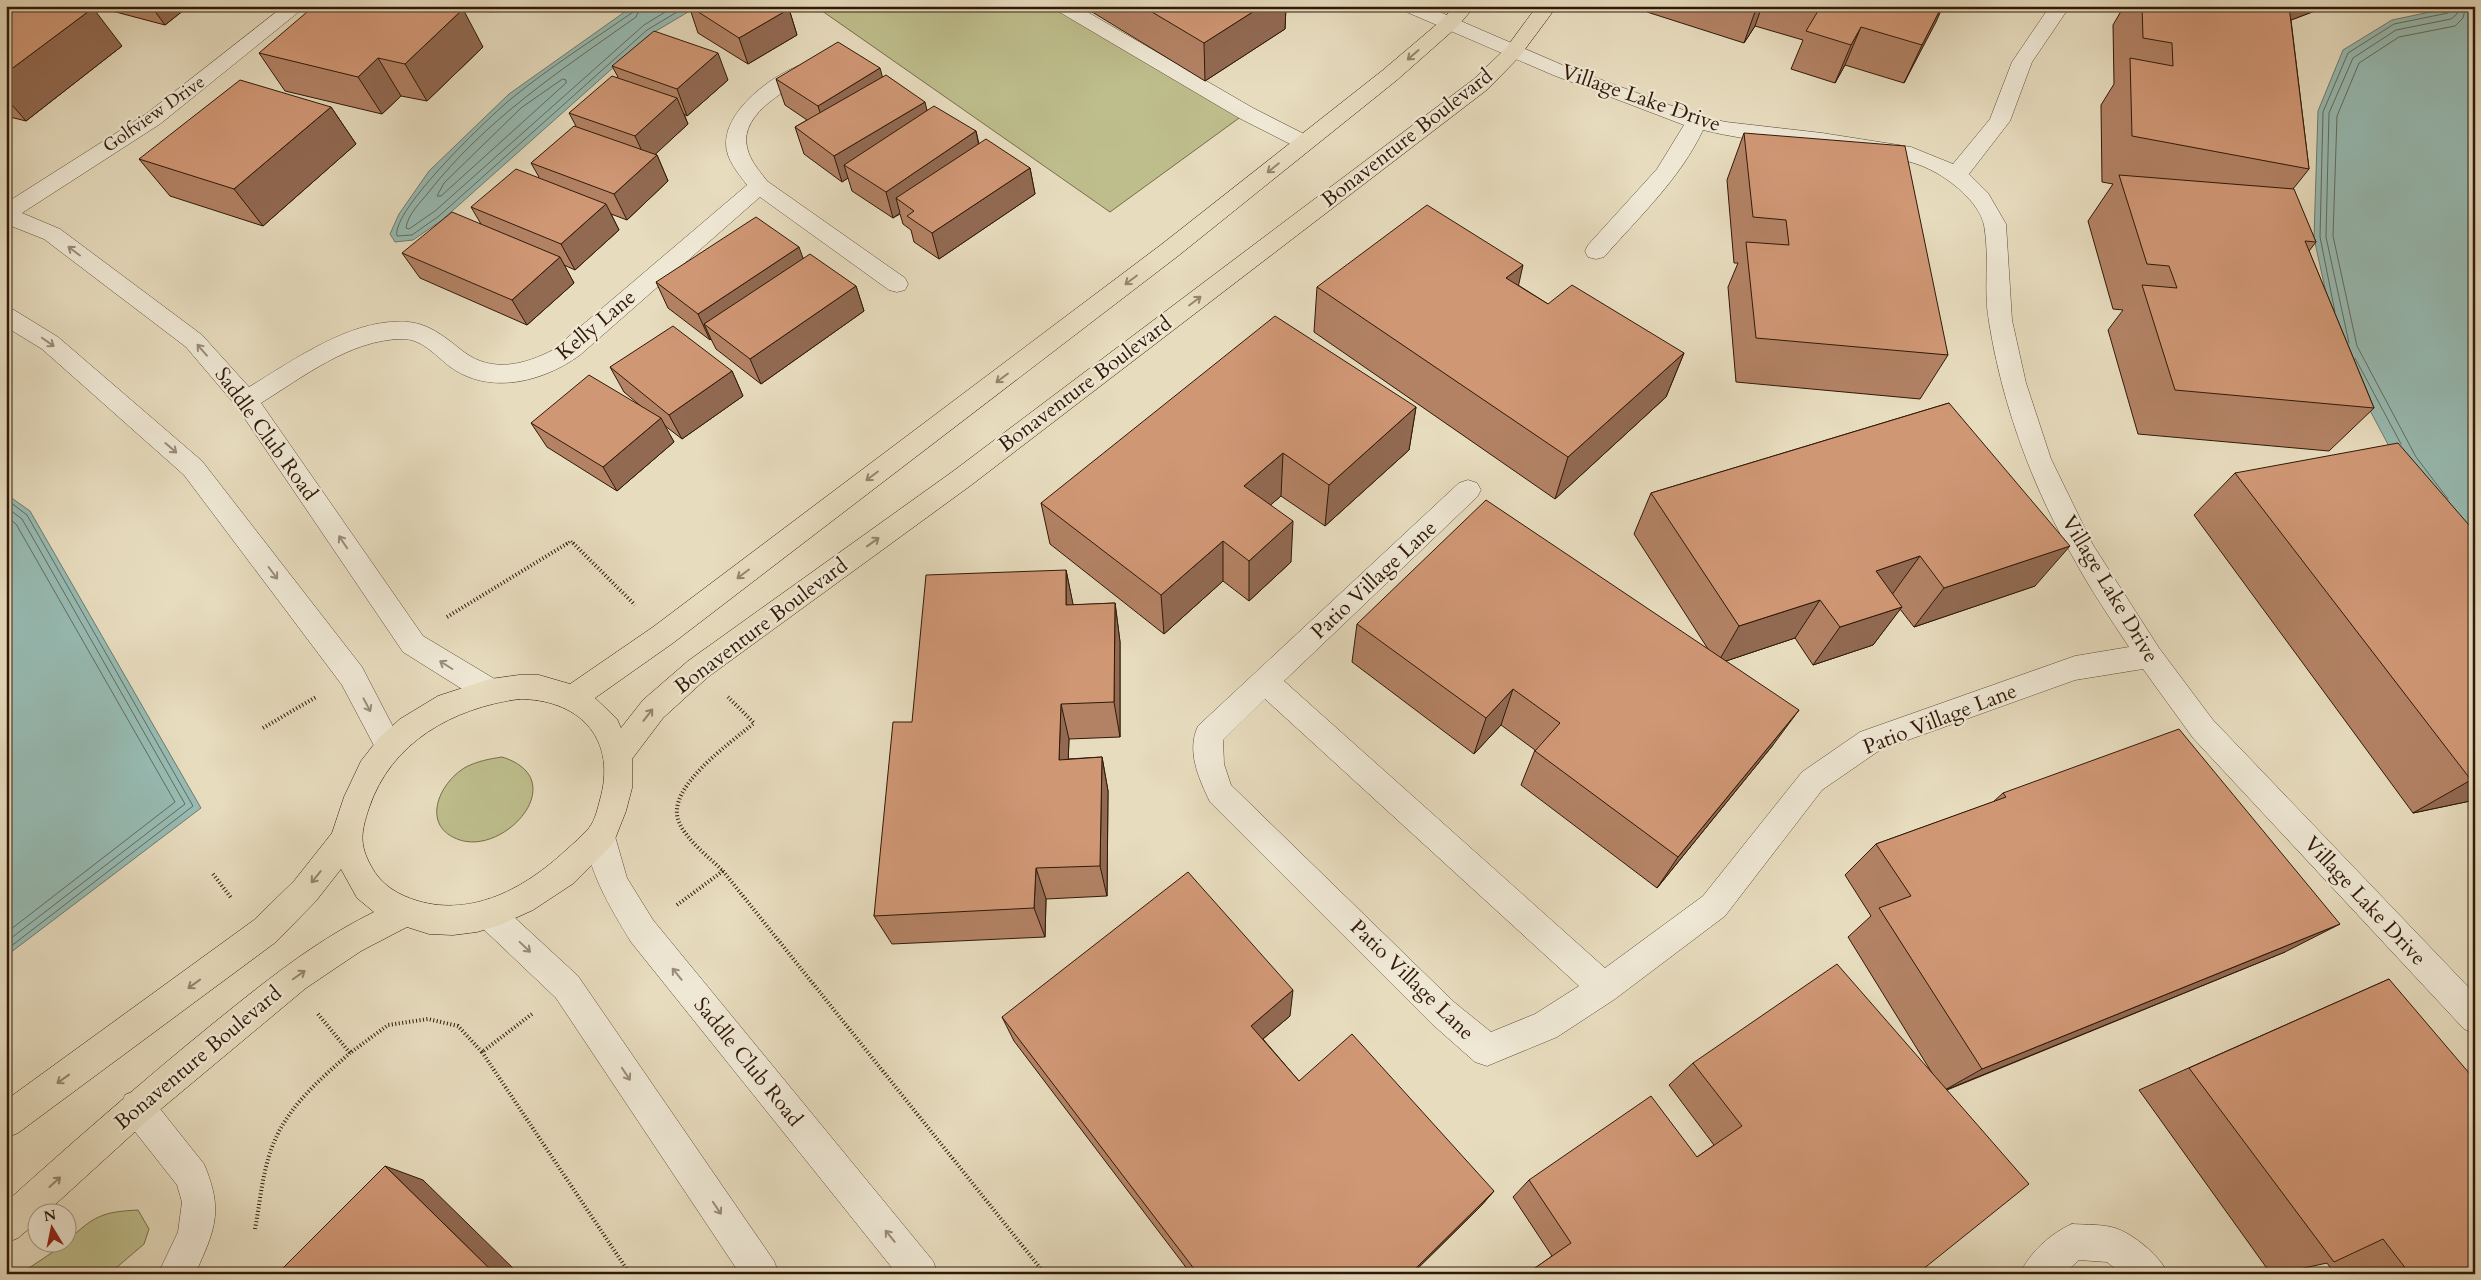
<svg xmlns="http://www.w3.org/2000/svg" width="2481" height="1280" font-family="Cardo,serif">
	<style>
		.green { fill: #bebe8c; stroke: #776c4a }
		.water { fill: #97bbb3; stroke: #6e7a6e }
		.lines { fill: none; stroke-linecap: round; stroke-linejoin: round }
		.shore { stroke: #646a5d; stroke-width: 1 }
		.minor-casing { stroke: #5e4a35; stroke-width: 1 }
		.major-casing { stroke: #301907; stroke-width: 1 }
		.path-far1 { stroke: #301907; stroke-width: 2.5; stroke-dasharray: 1 2; stroke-linecap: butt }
		.path { stroke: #301907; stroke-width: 4; stroke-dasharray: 1 2.5; stroke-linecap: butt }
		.minor { fill: #efe8d5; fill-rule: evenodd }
		.major { fill: #e7dcbe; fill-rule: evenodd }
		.wall { fill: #b38265; stroke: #301907 }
		.shaded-wall { fill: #926a52; stroke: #301907 }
		.building { fill: #d09775; stroke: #301907 }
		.oneway { stroke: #95846c }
		.oneway2 { stroke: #998b78 }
		.labels { text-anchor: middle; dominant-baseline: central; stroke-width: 4.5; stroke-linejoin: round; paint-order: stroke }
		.far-street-label { font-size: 18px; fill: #301907; stroke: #efe8d5 }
		.street-label { font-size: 21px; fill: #301907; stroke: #efe8d5 }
	</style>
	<rect width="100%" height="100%" fill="#e7dcbe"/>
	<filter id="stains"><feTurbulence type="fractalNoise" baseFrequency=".004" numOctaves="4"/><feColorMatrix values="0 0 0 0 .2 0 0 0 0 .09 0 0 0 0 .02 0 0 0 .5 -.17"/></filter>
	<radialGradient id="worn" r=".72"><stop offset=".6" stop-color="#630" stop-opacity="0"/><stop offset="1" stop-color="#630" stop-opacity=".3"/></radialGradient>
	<!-- green -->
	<g class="green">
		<polygon points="815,6 1063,6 1246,113 1110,212"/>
		<path d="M502,757C573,779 506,855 460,840C420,827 438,783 466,767C478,761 489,759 502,757Z"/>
		<path d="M138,1210L149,1229L144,1244L109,1274H20L68,1242V1240C95,1216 101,1212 138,1210Z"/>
	</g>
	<!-- water -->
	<g class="water">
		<polygon points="633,6 698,6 651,34 442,220 413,240 395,242 390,234 399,214 429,171 509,94"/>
		<polygon points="2454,7 2475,7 2475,565 2400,467 2339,352 2314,238 2318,111 2343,50 2392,20"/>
		<polygon points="6,494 30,511 201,808 6,956"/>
	</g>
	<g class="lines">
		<!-- shore -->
		<g class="shore">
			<path d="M635,6L633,12C593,40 550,67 512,98C490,116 391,210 397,236L412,235L439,216L647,30L687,6"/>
			<path d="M641,6L636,17C561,70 485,120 428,193C420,203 408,214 406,228L409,229L435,211L644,25L675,6"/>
			<polygon points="563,79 566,80 566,83 441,196 437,196 444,183 521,108"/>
			<polyline points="2335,312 2320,237 2323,112 2348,53 2394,24 2448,13 2452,6"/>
			<polyline points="2349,343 2326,237 2329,113 2353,58 2396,30 2451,19 2457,14 2458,6"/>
			<polyline points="2355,358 2401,444"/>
			<polyline points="6,499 27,515 193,806 6,950"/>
			<polyline points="2448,499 2416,457 2357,346 2333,236 2337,116 2359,63 2399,37 2455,26 2463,18 2466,6"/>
			<polyline points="6,507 22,519 185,804 6,942"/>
			<polyline points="6,516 16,524 175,802 6,933"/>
		</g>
		<!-- minor casing -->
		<g class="minor-casing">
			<g id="minor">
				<path d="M284,6H306L160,124L22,213L60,229L202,335L249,387C294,360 353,317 408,322C431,324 447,339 464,352C492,373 524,365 553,350L747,185C738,173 726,159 726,144C725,108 778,70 810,62L817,64L820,68L817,72C792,87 739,112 747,147C750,161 759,170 767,181L905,278L908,284L905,290L897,292L889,290L760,197L580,355C543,382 489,396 449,366C435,355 421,338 401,339C350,340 303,377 261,403L423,636L498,681L502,690L498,699L488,702L478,699L403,652L237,407L186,347L44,239L6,224V203L146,114Z"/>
				<polygon points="1053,6 1077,6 1253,108 1312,138 1316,143 1312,148 1305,150 1298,148 1239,118 1056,10"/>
				<path d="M1399,6H1426L1567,67L1702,117L1726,122L1822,133L1911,147L1953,164L1990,119L2012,62L2050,6H2070L2032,62L2010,121L1969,174L1988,193L2006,224L2012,320L2026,383L2051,459L2093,545L2159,648L2213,720L2475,994V1034L2464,1029L2193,738L2143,669L2075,680L1880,750L1822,790L1725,916L1615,999L1557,1037L1487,1066L1475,1062L1432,1024L1210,802C1199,779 1186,751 1198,726L1459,483L1468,480L1477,483L1481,490L1477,497L1284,681L1605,968L1703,896L1802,772L1860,732L2075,656L2129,647C2110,618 2090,589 2074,559C2032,486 2002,404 1989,322C1983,290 1990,257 1984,225C1979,202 1950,179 1929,169C1909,159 1885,157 1862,153C1809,145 1755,143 1703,130C1680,179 1639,217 1604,257L1596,259L1588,257L1585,251L1588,245L1657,169L1684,125L1553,75L1402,10ZM1265,699L1579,986L1535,1014L1491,1032L1454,1002L1231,785L1224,764L1223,740Z"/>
				<polygon points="6,308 14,310 58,337 202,461 362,667 403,746 399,755 389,759 379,755 342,685 184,475 42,349 6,327"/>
				<path d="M601,822L612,826L627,878L653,920L933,1261L938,1274H897L631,942C615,915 577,857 590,826Z"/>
				<polygon points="489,899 500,904 578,976 774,1261 779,1274 740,1274 556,998 478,924 474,914 478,904"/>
				<path d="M137,1090L149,1095L204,1164C224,1211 215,1230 195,1274H158L178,1232L182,1202L177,1185L125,1119L120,1107L125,1095Z"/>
				<path d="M2072,1224C2086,1225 2102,1224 2115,1228C2134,1234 2161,1257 2168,1274H2122L2107,1262L2079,1260L2064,1274H2020C2029,1253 2051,1233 2072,1224Z"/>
			</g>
		</g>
		<!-- major casing -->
		<g class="major-casing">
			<path id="major" d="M1454,6H1475L1457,27L1397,80L1178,256L673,643L595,698L617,719L621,728L643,700L688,661L952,472L1474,79L1506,48L1537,6H1557L1520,56L1488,89L970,486L708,677L663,718L632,759V788L626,811L613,844L574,883L533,910L500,925L477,932L453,935L429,934L407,927L361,951L306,988L149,1119L47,1212H38V1221L18,1238L6,1243V1202C73,1142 140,1083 210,1026C262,984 313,942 374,912L357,898L341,869L316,901L276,942L18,1133L6,1138V1100L254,920L294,881L332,833L344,797L361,761L379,738L400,719L438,696L490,679L519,675H539L570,684L653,627L1162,244L1383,70L1443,19ZM519,699C577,699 616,736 601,796C598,806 596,819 589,828C582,836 573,844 565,851C525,888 473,917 418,901C398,895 381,885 371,866C359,844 361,832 369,808C391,742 453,708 519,699Z"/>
		</g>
		<!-- path-far1 -->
		<polyline class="path-far1" points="566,544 571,541 574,544"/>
		<!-- path -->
		<g class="path">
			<polyline points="573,543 635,605"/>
			<polyline points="447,617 568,543"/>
			<polyline points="263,728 316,697"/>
			<polyline points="723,871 1045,1274"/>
			<polyline points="213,874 232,899"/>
			<path d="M677,905L723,871C709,857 687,841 679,822C664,788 732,742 754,723L728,697"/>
			<polyline points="318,1014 350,1053 388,1025 428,1019 458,1026 482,1052 532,1014"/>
			<polyline points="482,1052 630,1274"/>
			<path d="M255,1229C260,1203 262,1175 271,1150C285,1109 318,1081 350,1053"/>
		</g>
		<!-- minor -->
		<use href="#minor" class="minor"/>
		<!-- major -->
		<use href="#major" class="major"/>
	</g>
	<!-- wall -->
	<g class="wall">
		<polygon points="6,6 122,46 26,121 6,116"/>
		<polygon points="93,6 189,6 165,25"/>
		<polygon points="478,6 500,6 491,12"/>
		<polygon points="689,6 789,9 797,35 748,64 698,33"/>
		<polygon points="1084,6 1286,6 1285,29 1205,81 1084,7"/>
		<polygon points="1648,6 1943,6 1904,83 1845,65 1835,83 1791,69 1803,40 1755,26 1744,43 1647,12"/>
		<polygon points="2124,6 2328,6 2291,20 2309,169 2293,189 2316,242 2309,251 2374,408 2329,451 2138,434 2108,330 2123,310 2113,309 2088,221 2113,184 2102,182 2101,105 2114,84 2113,25"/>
		<polygon points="483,47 427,101 401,96 382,114 285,91 259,53"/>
		<polygon points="612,66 728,80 687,116 684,114 688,124 655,154 657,155 668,181 627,220 611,214 619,230 575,270 564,265 574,283 527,325 420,278 402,253 481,224 471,207 539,177 531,163 576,126 569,113 618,77"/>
		<polygon points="882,77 927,110 976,131 979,144 1030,168 1035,194 939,259 914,242 911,230 903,224 900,214 893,218 852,191 848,178 842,182 804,154 795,127 807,120 785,105 776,79"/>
		<polygon points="331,107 356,144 263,226 170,196 139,159"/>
		<polygon points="1744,133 1948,355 1920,399 1736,382 1728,287 1738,263 1734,263 1727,180"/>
		<polygon points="803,258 856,286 864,311 761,384 716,349 711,339 710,340 668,308 656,282"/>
		<polygon points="1518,285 1548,304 1684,353 1666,397 1555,499 1314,332 1317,287"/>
		<polygon points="610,367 732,371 743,396 682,439 664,425 674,442 617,491 547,447 531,423 643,408 624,392"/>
		<polygon points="1949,403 2035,586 1914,627 1900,609 1873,645 1813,665 1795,638 1726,661 1773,745 1657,888 1521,785 1535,750 1501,725 1474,754 1352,662 1357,624 1708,649 1634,534 1651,493"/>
		<polygon points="1416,407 1409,450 1325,526 1281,496 1270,505 1291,562 1249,601 1223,581 1164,634 1050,544 1041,503"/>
		<polygon points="2235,473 2475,532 2475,800 2413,813 2194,515"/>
		<polygon points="1066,570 1073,605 1115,603 1120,642 1120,737 1069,739 1068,759 1102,757 1108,791 1107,896 1046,899 1045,937 892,944 874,916 912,722"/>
		<polygon points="2003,793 2285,952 1947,1090 1917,1274 1527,1274 1552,1256 1513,1197 1529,1180 1697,1157 1714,1145 1669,1085 1693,1063 1932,1073 1848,937 1871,916 1845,875 1876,844 1993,802"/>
		<polygon points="2389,979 2475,1274 2335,1274 2327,1263 2276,1274 2271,1274 2139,1090"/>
		<polygon points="1290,1016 1263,1039 1299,1081 1494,1191 1480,1207 1412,1274 1191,1274 1014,1041 1002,1017"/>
	</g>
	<!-- shaded-wall -->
	<g class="shaded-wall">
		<polygon points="151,6 189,6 165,25"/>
		<polygon points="488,6 500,6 491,12"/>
		<polygon points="1262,6 1286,6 1285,29 1205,81 1204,43"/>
		<polygon points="1757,6 1762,6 1755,26 1744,43"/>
		<polygon points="1942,6 1943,6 1936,22 1904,83 1922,45"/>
		<polygon points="2286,6 2328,6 2270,28"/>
		<polygon points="93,8 122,46 26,121 6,98 6,73"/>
		<polygon points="463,9 483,47 427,101 405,64"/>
		<polygon points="789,9 797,35 748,64 739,38"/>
		<polygon points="1861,27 1845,65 1835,83 1851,45"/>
		<polygon points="718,53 728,80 687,116 677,89"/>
		<polygon points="378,58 401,96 382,114 358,77"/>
		<polygon points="880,68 887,94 826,132 818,106"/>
		<polygon points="677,98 688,124 647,162 635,136"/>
		<polygon points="925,102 931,128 844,165 848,178 842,182 834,156"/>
		<polygon points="331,107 356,144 263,226 234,189"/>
		<polygon points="976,131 981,157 896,198 900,213 893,218 886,192"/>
		<polygon points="657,155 668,181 627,220 614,194"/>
		<polygon points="1030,168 1035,194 939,259 932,233"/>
		<polygon points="606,204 619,230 575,270 561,244"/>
		<polygon points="799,247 808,272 704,324 711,339 710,340 698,314"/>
		<polygon points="560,257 574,283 527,325 512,300"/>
		<polygon points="1523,265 1513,310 1506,278"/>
		<polygon points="856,286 864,311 761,384 750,359"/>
		<polygon points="1684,353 1666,397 1555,499 1568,457"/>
		<polygon points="732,371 743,396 682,439 669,415"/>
		<polygon points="1416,407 1409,450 1325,526 1329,485"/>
		<polygon points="661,418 674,442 617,491 603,467"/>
		<polygon points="1283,453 1281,496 1244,528 1244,486"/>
		<polygon points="1293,521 1291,562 1249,601 1249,561"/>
		<polygon points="1223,541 1223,581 1164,634 1161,595"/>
		<polygon points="2070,546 2035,586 1914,627 1944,588"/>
		<polygon points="1920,556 1891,596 1876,571"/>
		<polygon points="1066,570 1074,609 1066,605"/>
		<polygon points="1820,600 1795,638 1717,664 1739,626"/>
		<polygon points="1115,603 1120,642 1120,737 1114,702"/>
		<polygon points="1902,607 1873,645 1813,665 1840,627"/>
		<polygon points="1513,689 1501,725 1474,754 1486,718"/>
		<polygon points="1061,704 1069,739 1067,794 1059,760"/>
		<polygon points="1799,710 1773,745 1657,888 1678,857"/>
		<polygon points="1102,757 1108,791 1107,896 1100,866"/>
		<polygon points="2475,779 2475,800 2413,813 2471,780"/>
		<polygon points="1036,868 1046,899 1045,937 1034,908"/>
		<polygon points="2340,924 2285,952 1943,1091 1982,1069"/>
		<polygon points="1293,990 1290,1016 1251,1049 1251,1026"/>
		<polygon points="385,1166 423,1180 519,1274 495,1274"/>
		<polygon points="1494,1191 1480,1207 1412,1274 1410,1274"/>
	</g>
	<!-- building -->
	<g class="building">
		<polygon points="6,6 84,6 93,8 6,73"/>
		<polygon points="314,6 451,6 463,9 405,64 378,58 358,77 259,53"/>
		<polygon points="689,6 786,6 789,9 739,38"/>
		<polygon points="1142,6 1262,6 1204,43"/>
		<polygon points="1821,6 1942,6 1922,45 1861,27 1851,45 1806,31"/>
		<polygon points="2142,6 2289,6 2309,169 2132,136 2130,58 2173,66 2172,43 2143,38"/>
		<polygon points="654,31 718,53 677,89 612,66"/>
		<polygon points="838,42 880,68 818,106 776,79"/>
		<polygon points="886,75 925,102 834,156 795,127"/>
		<polygon points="612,76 677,98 635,136 569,113"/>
		<polygon points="240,80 331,107 234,189 139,159"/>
		<polygon points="934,106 976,131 886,192 844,165"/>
		<polygon points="574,126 657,155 614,194 531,163"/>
		<polygon points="1744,133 1905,146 1948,355 1756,338 1746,242 1789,245 1786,220 1753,217"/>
		<polygon points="986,139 1030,168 932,233 907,216 914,211 896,198"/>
		<polygon points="516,169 606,204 561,244 471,207"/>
		<polygon points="2119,175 2294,189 2316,242 2305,241 2374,408 2175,390 2142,285 2177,288 2169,266 2147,264"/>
		<polygon points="1427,205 1523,265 1506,278 1548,304 1572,285 1684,353 1568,457 1317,287"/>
		<polygon points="452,212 560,257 512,300 402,253"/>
		<polygon points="756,217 799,247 698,314 656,282"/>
		<polygon points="810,254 856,286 750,359 704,324"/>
		<polygon points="1275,316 1416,407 1329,485 1283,453 1244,486 1293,521 1249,561 1223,541 1161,595 1041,503"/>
		<polygon points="673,326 732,371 669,415 610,367"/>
		<polygon points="589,375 661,418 603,467 531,423"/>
		<polygon points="1949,403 2070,546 1944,588 1920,556 1876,571 1902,607 1840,627 1820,600 1739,626 1651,493"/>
		<polygon points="2398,443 2475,532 2475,779 2471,780 2235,473"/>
		<polygon points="1486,500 1799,710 1678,857 1535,751 1560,723 1513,689 1486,718 1357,624"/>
		<polygon points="1066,570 1066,605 1115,603 1114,702 1061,704 1059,760 1102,757 1100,866 1036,868 1034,908 874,916 893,722 912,722 926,575"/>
		<polygon points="2179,729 2340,924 1982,1069 1879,908 1911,896 1876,844 2006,797 2003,793"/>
		<polygon points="1188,872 1293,990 1251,1026 1299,1081 1352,1034 1494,1191 1410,1274 1198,1274 1002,1017"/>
		<polygon points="1837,964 2029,1184 1917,1274 1534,1274 1532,1270 1571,1243 1529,1180 1651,1096 1697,1157 1742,1126 1693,1063"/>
		<polygon points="2389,979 2475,1080 2475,1274 2410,1274 2383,1239 2334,1262 2189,1068"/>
		<polygon points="385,1166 495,1274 277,1274"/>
	</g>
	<!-- one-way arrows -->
	<defs><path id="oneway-shaft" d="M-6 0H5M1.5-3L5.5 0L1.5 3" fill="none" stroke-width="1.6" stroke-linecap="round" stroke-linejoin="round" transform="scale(1.25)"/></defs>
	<g class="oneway">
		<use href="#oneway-shaft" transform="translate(1413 55) rotate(139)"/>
		<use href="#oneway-shaft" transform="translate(1273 168) rotate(141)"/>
		<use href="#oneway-shaft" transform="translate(1131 280) rotate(143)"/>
		<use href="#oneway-shaft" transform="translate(1195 301) rotate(-37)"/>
		<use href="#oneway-shaft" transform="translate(1002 378) rotate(143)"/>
		<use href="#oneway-shaft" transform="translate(872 476) rotate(143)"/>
		<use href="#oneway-shaft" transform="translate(873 542) rotate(-36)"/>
		<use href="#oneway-shaft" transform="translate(743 574) rotate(143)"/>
		<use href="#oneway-shaft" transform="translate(648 715) rotate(-52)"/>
		<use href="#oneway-shaft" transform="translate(316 877) rotate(129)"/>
		<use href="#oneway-shaft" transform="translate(299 975) rotate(-35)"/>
		<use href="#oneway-shaft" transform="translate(194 984) rotate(144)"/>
		<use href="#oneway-shaft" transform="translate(63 1079) rotate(144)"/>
		<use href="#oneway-shaft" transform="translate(55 1182) rotate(-42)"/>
	</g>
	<g class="oneway2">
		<use href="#oneway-shaft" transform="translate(74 251) rotate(-143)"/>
		<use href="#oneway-shaft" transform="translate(48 342) rotate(35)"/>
		<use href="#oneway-shaft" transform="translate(202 350) rotate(-131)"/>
		<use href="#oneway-shaft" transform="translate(171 448) rotate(41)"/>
		<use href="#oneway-shaft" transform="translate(343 542) rotate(-124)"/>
		<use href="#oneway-shaft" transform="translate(273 573) rotate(53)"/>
		<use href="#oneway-shaft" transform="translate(446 665) rotate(-148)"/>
		<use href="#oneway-shaft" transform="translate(367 705) rotate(62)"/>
		<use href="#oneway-shaft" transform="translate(525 947) rotate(43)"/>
		<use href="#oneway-shaft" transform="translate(677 974) rotate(-129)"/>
		<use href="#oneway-shaft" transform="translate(626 1074) rotate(56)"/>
		<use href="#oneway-shaft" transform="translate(717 1208) rotate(56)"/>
		<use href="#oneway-shaft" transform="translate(890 1236) rotate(-129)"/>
	</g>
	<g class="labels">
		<!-- far-street labels -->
		<g class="far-street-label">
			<text transform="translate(154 114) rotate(-35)">Golfview Drive</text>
		</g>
		<!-- street labels -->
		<g class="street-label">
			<text transform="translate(1641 98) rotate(19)">Village Lake Drive</text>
			<text transform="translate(1407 138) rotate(-38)">Bonaventure Boulevard</text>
			<text transform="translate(596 325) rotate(-40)">Kelly Lane</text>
			<text transform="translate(1085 384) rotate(-37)">Bonaventure Boulevard</text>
			<text transform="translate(266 434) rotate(54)">Saddle Club Road</text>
			<text transform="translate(1374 580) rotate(-43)">Patio Village Lane</text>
			<text transform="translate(2110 589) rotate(59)">Village Lake Drive</text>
			<text transform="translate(761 626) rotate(-37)">Bonaventure Boulevard</text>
			<text transform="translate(1940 719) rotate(-21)">Patio Village Lane</text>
			<text transform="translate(2365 901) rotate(47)">Village Lake Drive</text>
			<text transform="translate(1412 980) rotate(44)">Patio Village Lane</text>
			<text transform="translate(198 1058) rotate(-40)">Bonaventure Boulevard</text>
			<text transform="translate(748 1062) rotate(51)">Saddle Club Road</text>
		</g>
	</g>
	<!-- margin -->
	<rect width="2481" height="1280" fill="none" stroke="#e7dcbe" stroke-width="25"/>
	<rect x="8" y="8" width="2466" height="1265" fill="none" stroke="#301907" stroke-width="2.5"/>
	<rect x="12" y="12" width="2456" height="1255" fill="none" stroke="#301907"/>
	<!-- north arrow -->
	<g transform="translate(52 1228) rotate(350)"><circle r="24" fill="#efe8d5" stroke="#a39583"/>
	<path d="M0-4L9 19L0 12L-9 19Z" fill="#8f2418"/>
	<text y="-8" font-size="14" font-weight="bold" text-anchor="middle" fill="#301907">N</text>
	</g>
	<rect width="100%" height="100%" filter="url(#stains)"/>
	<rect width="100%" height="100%" fill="url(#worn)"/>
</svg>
